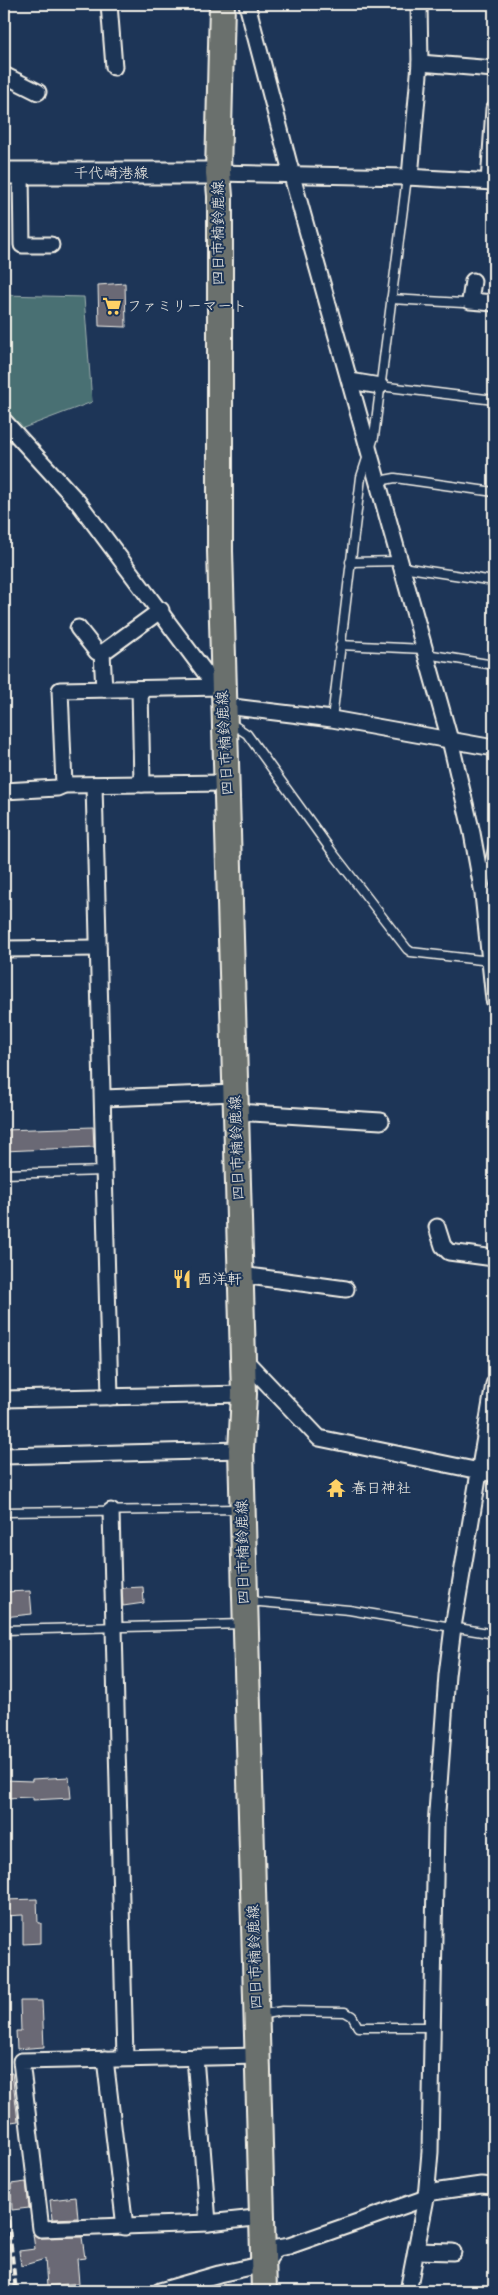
<svg xmlns="http://www.w3.org/2000/svg" width="498" height="2295" font-family="'Balsamiq Sans','Klee One',sans-serif">
	<style>
		.green { fill: #4a7073; stroke: #9fb0ae }
		.building { fill: #6b6975; stroke: #f4f1e8 }
		.lines { fill: none; stroke-linecap: round; stroke-linejoin: round }
		.lane-casing { stroke: #f4f1e8; stroke-width: 11 }
		.street-casing { stroke: #f4f1e8; stroke-width: 19 }
		.secondary-casing { stroke: #f4f1e8; stroke-width: 25 }
		.primary-casing { stroke: #f4f1e8; stroke-width: 28 }
		.lane { stroke: #1d3557; stroke-width: 8 }
		.street { stroke: #1d3557; stroke-width: 15 }
		.secondary { stroke: #1d3557; stroke-width: 21 }
		.primary { stroke: #6a706d; stroke-width: 24 }
		.rail { stroke: #f4f1e8; stroke-width: 4; stroke-dasharray: 8 4; stroke-linecap: butt }
		.labels { text-anchor: middle; dominant-baseline: central; stroke-width: 4; stroke-linejoin: round; paint-order: stroke }
		.street-label { font-size: 15px; fill: #f4f1e8; stroke: #1d3557 }
		.poi-label { font-size: 15px; fill: #f4f1e8; stroke: #1d3557; text-anchor: start }
	</style>
	<rect width="100%" height="100%" fill="#1d3557"/>
	<filter id="ink" filterUnits="userSpaceOnUse"><feTurbulence type="fractalNoise" baseFrequency=".02" numOctaves="2"/><feDisplacementMap in="SourceGraphic" scale="10" xChannelSelector="R" yChannelSelector="G"/><feConvolveMatrix kernelMatrix="1 2 1 2 8 2 1 2 1" color-interpolation-filters="sRGB"/></filter>
	<g filter="url(#ink)">
		<!-- green -->
		<polygon class="green" points="4,295 84,297 92,402 18,430 4,414"/>
		<!-- building -->
		<g class="building">
			<polygon points="125,283 126,327 99,326 98,285"/>
			<polygon points="93,1127 94,1147 4,1151 4,1130"/>
			<polygon points="143,1587 144,1603 123,1606 122,1588"/>
			<polygon points="30,1591 32,1614 4,1617 4,1592"/>
			<polygon points="69,1777 71,1798 33,1800 33,1797 4,1798 4,1780 32,1781 32,1779"/>
			<polygon points="37,1899 38,1923 41,1923 41,1943 23,1944 23,1915 4,1916 4,1900"/>
			<polygon points="20,2001 42,2001 44,2047 17,2049 16,2031 21,2031"/>
			<polygon points="12,2073 18,2121 4,2123 4,2074"/>
			<polygon points="26,2182 29,2208 12,2210 11,2184"/>
			<polygon points="76,2197 78,2218 52,2219 50,2200"/>
			<polygon points="33,2234 41,2238 82,2237 85,2258 77,2259 79,2283 47,2286 45,2259 21,2266 19,2251 35,2249"/>
		</g>
		<g class="lines">
			<!-- lane casing -->
			<g class="lane-casing">
				<g id="lane">
					<polyline points="391,299 463,303 470,301"/>
					<polyline points="380,386 494,400"/>
					<polyline points="379,481 395,478 494,492"/>
					<polyline points="350,562 400,561"/>
					<polyline points="402,567 494,581"/>
					<polyline points="340,645 424,649"/>
					<polyline points="426,654 494,665"/>
					<polyline points="332,719 361,477 374,437 407,177"/>
					<polyline points="229,722 247,734 333,853 407,949 411,952 490,961"/>
					<polyline points="485,884 494,842"/>
					<polyline points="4,1174 104,1171"/>
					<polyline points="4,1512 239,1509"/>
					<polyline points="249,1601 349,1610 494,1634"/>
					<polyline points="4,1630 244,1624"/>
					<polyline points="259,2015 282,2011 345,2012 352,2016 358,2027 431,2027"/>
				</g>
			</g>
			<!-- street casing -->
			<g class="street-casing">
				<g id="street">
					<polyline points="109,4 114,67"/>
					<polyline points="247,4 295,187 450,740 472,833 483,894 494,1000"/>
					<polyline points="420,63 494,69"/>
					<polyline points="4,75 38,92"/>
					<polyline points="21,173 22,245 51,245"/>
					<polyline points="218,173 407,177 494,182"/>
					<polyline points="410,177 420,63 419,4"/>
					<polyline points="489,182 494,109"/>
					<polyline points="473,281 470,301 494,303"/>
					<polyline points="350,381 380,386"/>
					<polyline points="4,421 78,502 216,687"/>
					<polyline points="78,628 97,652 102,653"/>
					<polyline points="104,689 102,653 161,610"/>
					<polyline points="140,689 142,784"/>
					<polyline points="225,706 332,719 494,748"/>
					<polyline points="64,785 60,690 223,687"/>
					<polyline points="94,785 110,1397"/>
					<polyline points="4,791 57,788 64,785 227,783"/>
					<polyline points="4,949 98,948"/>
					<polyline points="103,1098 236,1093"/>
					<polyline points="236,1112 381,1121"/>
					<polyline points="437,1227 443,1246 449,1252 494,1258"/>
					<polyline points="241,1275 346,1289"/>
					<polyline points="243,1358 319,1438 494,1474"/>
					<polyline points="4,1399 244,1394"/>
					<polyline points="4,1456 241,1450"/>
					<polyline points="111,1511 125,2058"/>
					<polyline points="259,2056 21,2061 41,2229 208,2223 264,2217"/>
					<polyline points="195,2057 208,2223"/>
					<polyline points="105,2059 125,2227"/>
					<polyline points="426,2193 481,2185 494,2186"/>
					<polyline points="416,2251 453,2252"/>
					<polyline points="160,2291 219,2274 264,2264 277,2248 289,2246 426,2198"/>
					<polyline points="408,2291 426,2198 430,2152 436,1826 447,1675 453,1627 494,1384"/>
				</g>
			</g>
			<!-- secondary casing -->
			<g class="secondary-casing">
				<polyline id="secondary" points="4,173 218,173"/>
			</g>
			<!-- primary casing -->
			<g class="primary-casing">
				<polyline id="primary" points="222,4 218,173 220,196 220,551 242,1324 244,1394 241,1450 264,2291"/>
			</g>
			<!-- lane -->
			<use href="#lane" class="lane"/>
			<!-- street -->
			<use href="#street" class="street"/>
			<!-- secondary -->
			<use href="#secondary" class="secondary"/>
			<!-- primary -->
			<use href="#primary" class="primary"/>
			<!-- rail -->
			<g class="rail">
				<polyline points="4,2184 16,2291"/>
				<polyline points="4,2267 7,2291"/>
			</g>
		</g>
	</g>
	<!-- icons -->
	<defs>
		<g id="supermarket-bare" transform="scale(1.5)"><path d="M-6-5.5h2.5l.6 2H6L4.5 2H-2.5L-4.4-4H-6ZM-1.5 3.2a1.3 1.3 0 1 0 .1 0ZM3 3.2a1.3 1.3 0 1 0 .1 0Z" fill="#ffd166" stroke="#1d3557" stroke-width="2.5" paint-order="stroke"/></g>
		<g id="restaurant-bare" transform="scale(1.5)"><path d="M-5-6h1v4h1v-4h1v4h1v-4h1v5L-1.5 .5V6h-2V.5L-5-1ZM5-6V6H3V1.5H1.5Q1.5-4 5-6Z" fill="#ffd166" stroke="#1d3557" stroke-width="2.5" paint-order="stroke"/></g>
		<g id="temple-bare" transform="scale(1.5)"><path d="M0-6L5-2H3V0L6.5 2.5H4V6H1.5V3h-3V6H-4V2.5H-6.5L-3 0V-2H-5Z" fill="#ffd166" stroke="#1d3557" stroke-width="2.5" paint-order="stroke"/></g>
	</defs>
	<g fill-rule="evenodd">
		<use href="#supermarket-bare" x="112" y="306"/>
		<use href="#restaurant-bare" x="182" y="1279"/>
		<use href="#temple-bare" x="336" y="1488"/>
	</g>
	<g class="labels">
		<!-- street labels -->
		<g class="street-label">
			<text x="111" y="173">千代崎港線</text>
			<text transform="translate(218 233) rotate(-90)">四日市楠鈴鹿線</text>
			<text transform="translate(225 743) rotate(-93)">四日市楠鈴鹿線</text>
			<text transform="translate(237 1148) rotate(-92)">四日市楠鈴鹿線</text>
			<text transform="translate(243 1552) rotate(-91)">四日市楠鈴鹿線</text>
			<text transform="translate(255 1957) rotate(-92)">四日市楠鈴鹿線</text>
		</g>
		<!-- poi labels -->
		<g class="poi-label">
			<text x="127" y="306">ファミリーマート</text>
			<text x="197" y="1279">西洋軒</text>
			<text x="351" y="1488">春日神社</text>
		</g>
	</g>
	<!-- margin -->
	<rect width="498" height="2295" fill="none" stroke="#1d3557" stroke-width="20"/>
	<rect x="10" y="10" width="478" height="2275" fill="none" stroke="#f4f1e8" stroke-width="2" filter="url(#ink)"/>
</svg>
